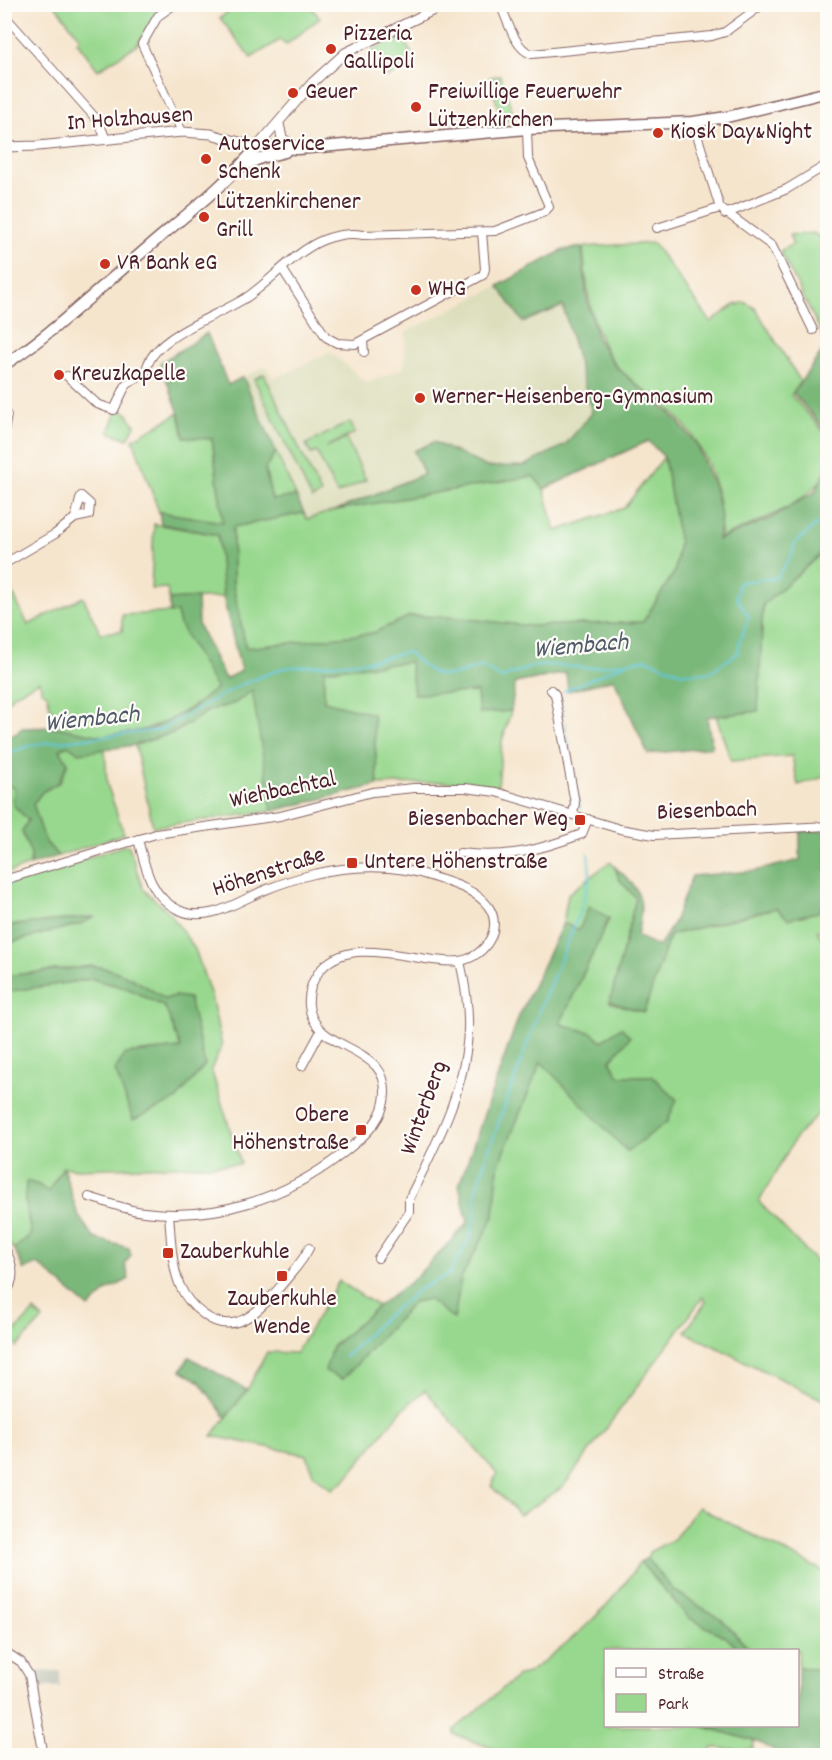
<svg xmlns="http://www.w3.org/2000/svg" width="832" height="1760" font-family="Dekko,sans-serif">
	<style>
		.built { fill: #dddebc }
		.industrial { fill: #c2c6b9 }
		.green { fill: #98d88e; stroke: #717c5c; stroke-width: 1.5 }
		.forest { fill: #7ab879; stroke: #626c52; stroke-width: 1.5 }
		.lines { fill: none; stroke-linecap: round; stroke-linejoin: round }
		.stream { stroke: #5fc7db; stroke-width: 2 }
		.minor-casing { stroke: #866464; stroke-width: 10 }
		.tertiary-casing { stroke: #866464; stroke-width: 11 }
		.secondary-casing { stroke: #866464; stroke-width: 13 }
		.minor { stroke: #fff; stroke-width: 8 }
		.tertiary { stroke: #fff; stroke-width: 9 }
		.secondary { stroke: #fff; stroke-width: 10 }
		.poi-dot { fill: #c8321e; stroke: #fdfcf7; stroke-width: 2 }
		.labels { text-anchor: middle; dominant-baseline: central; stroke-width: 4.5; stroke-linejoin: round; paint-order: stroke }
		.poi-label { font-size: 24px; fill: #4a1f2b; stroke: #fdfcf7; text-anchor: start }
		.street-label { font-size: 24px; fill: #4a1f2b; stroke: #fdfcf7 }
		.water-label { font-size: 26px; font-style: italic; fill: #515a69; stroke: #fdfcf7 }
	</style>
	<rect width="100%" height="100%" fill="#fdfcf7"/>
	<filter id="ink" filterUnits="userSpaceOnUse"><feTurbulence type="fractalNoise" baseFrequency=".0167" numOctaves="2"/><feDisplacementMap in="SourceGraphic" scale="12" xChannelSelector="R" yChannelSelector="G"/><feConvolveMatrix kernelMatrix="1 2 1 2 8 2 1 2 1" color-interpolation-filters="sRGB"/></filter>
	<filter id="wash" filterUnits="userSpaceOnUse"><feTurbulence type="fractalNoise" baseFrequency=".008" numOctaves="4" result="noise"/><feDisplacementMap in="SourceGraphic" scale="24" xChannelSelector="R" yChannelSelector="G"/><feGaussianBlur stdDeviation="1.35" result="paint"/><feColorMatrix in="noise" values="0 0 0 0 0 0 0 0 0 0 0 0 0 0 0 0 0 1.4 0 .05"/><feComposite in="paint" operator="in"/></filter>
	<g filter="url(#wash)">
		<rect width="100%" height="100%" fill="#f6e5cd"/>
		<!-- built -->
		<polygon class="built" points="498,286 523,322 563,306 593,413 565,445 524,466 487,467 434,442 425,474 307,520 243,377 266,366 273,379 330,352 367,383 404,368 406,332"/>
		<!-- industrial -->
		<polygon class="industrial" points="31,1671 60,1671 60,1687 33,1687"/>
		<!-- green -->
		<g class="green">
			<polygon points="55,5 56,4 163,5 137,45 98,70 77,42 80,38"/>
			<polygon points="309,5 320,18 286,45 280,40 251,58 220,18 238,5"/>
			<polygon points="402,35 416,63 386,78 372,50"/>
			<polygon points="500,75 515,119 502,121 489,78"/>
			<polygon points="813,233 827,241 827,340 825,340 780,251 793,244 789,235"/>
			<path d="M653,243L711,322L737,303L738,305L744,302L755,308L801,382L791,395L827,435C828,444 829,455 828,464C822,501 751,524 720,538C724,494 706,445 674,414C656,397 630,383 615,364C589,330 587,288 583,247Z"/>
			<polygon points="264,374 321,494 312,499 254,379"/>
			<polygon points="118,409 127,413 135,425 128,439 109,432"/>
			<polygon points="179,413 184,437 212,439 223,523 159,512 133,439"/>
			<polygon points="350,422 355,433 326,447 346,439 366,480 337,494 317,452 311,454 306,444"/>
			<polygon points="276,452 296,496 272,500 265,468"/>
			<polygon points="664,457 679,541 675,571 643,622 530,626 451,617 410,616 374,633 246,648 233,585 233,527 304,513 307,519 336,510 533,476 544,489 556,531 624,508"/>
			<polygon points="154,524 218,535 223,597 169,600 167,588 151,589"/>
			<polygon points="823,552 828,559 827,776 798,785 792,756 731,761 716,716 758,711 763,605"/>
			<path d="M13,594L28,625L83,597L100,633L122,631V615L177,612L180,625L217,688C184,715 149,735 105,736C91,736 69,729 55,727L47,694L41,690L40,681L13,695L5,705V598Z"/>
			<polygon points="410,662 414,694 478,691 479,713 511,711 502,741 498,786 440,782 378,785 373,714 324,701 323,670"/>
			<polygon points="253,690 272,811 153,827 135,745 176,732 208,711 235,703"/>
			<polygon points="67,745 105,749 107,784 124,834 58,856 45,841 33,804 42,792 60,782 68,763 60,751"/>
			<polygon points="4,784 15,788 28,820 22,832 31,854 30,865 5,874"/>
			<path d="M126,845L129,846L143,889L169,912L195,949L211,996L222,1046L211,1069L241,1164L77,1169L63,1167L48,1192L39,1185L26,1182L25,1200L31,1235L14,1249L4,1239L5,992L92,979L129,989L165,1007L181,1048L125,1054L205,1065L175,996L165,999C144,985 119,968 92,966L5,976L4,944L80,924L93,917L5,926V884Z"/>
			<polygon points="610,862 615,867 619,879 636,898 610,1002 643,1012 670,935 776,908 818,912 827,896 827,926 817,931 827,947 827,1113 823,1109 796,1137 759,1202 827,1273 827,1402 685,1332 706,1302 703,1297 563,1487 520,1515 491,1486 497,1474 425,1390 401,1411 345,1480 332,1489 313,1474 307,1455 212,1436 247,1390 267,1352 296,1353 339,1281 378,1306 332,1347 342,1379 414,1302 428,1299 454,1319 461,1278 494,1216 498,1167 541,1061 627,1151 652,1076 619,1076 610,1060 630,1037 620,1028 602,1041 592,1033 560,1024 609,919 579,930 563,923 568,894"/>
			<polygon points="34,1311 43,1319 17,1347 8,1339"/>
			<polygon points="698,1507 827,1573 827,1671 798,1667 798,1650 750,1650 722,1620 673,1590 647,1558 649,1552 674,1539"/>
			<path d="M640,1562L689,1618L726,1637L739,1650H606V1726H702L754,1741L753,1748C740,1753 727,1747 713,1748L708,1755L512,1756L454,1734V1730L519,1675L528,1673C571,1641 611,1608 640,1562Z"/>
		</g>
		<!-- forest -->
		<g class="forest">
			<polygon points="582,247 587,299 597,338 615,366 674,417 697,445 714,487 721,516 718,540 771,518 815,492 827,468 827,559 823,552 763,605 758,711 707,717 712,747 648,754 614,679 568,691 566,673 515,683 511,711 479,713 477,692 414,694 410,662 324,670 324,701 373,714 378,785 272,811 252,690 235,703 208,711 175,732 135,745 79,753 67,745 60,750 68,763 59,782 42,792 33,804 45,841 58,856 30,865 31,854 22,832 28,820 13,805 14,788 5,784 5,736 16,734 22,728 55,727 102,736 152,729 193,707 216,688 180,625 177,612 170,613 169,600 197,598 198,624 225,679 241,671 223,597 218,535 161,524 159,512 223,522 212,439 184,437 179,413 160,363 207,333 228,385 243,377 276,452 265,469 272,500 296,496 304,513 233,527 233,585 246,648 373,633 410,616 451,617 530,626 643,622 675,571 679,541 664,457 648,441 544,489 533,476 336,510 424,474 414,451 434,442 487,467 524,466 565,445 592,413 563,306 523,322 498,286 563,250"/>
			<polygon points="827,344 828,432 827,432 793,393"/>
			<path d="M827,830V896L818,912L788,919L776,908L670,935L644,1012L610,1002L636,898L619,879L615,867C644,892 644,900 637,936L659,947L674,922L692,876L755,871L800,860V831Z"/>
			<polygon points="589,906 609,918 560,1024 592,1033 602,1041 621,1027 630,1037 610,1061 619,1076 652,1076 677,1100 667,1122 627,1151 541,1062 498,1167 494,1216 461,1278 454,1319 428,1299 414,1302 343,1379 325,1371 332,1347 378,1306 413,1280 468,1223 459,1185 519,1016 563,923 579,930"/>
			<polygon points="95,917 80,924 5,944 5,926"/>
			<path d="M92,966C119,968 144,985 165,999L175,996L189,998L205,1065L176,1100L133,1120L115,1070L125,1054L181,1048L165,1007L129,989L92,979L5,992V976Z"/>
			<polygon points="63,1167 78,1215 94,1238 129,1248 131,1255 125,1264 129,1279 108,1290 89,1308 38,1264 24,1270 14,1249 31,1234 25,1200 26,1181 39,1185 48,1192"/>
			<polygon points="189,1357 247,1390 226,1418 199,1381 181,1370"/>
			<polygon points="647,1558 673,1590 722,1620 750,1650 739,1650 726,1637 689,1618 640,1562"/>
			<polygon points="798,1667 827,1671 827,1755 781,1755 761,1743 702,1726 798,1726"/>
		</g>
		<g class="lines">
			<!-- stream -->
			<g class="stream">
				<polyline points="564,691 625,664"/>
				<polyline points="560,697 561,703"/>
				<polyline points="562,709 563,716"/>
				<polyline points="565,723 566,732"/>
				<polyline points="567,735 569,747"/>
				<polyline points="570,750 571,760"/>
				<path d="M4,754L36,744L160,730L240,685L283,668L369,661L408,652C437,680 443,681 481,666L502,678L531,667L549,665L591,668L646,659L682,673H708L738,653L739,643L749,617L736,597L739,582L776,578L792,555L795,543L828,515"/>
				<polyline points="572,765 575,780"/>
				<polyline points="576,785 577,790"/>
				<polyline points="578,795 580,809"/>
				<polyline points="4,885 73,863"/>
				<polyline points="345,1357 384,1318 420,1289 449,1274 469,1240 475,1219 476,1191 488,1152 538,1014 583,904 590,875 588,853"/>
			</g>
		</g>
	</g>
	<g filter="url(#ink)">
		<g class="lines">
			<!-- minor casing -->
			<g class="minor-casing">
				<g id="minor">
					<path d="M500,4C507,19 515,50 532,54L712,36L725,32L763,4"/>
					<polyline points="171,7 158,16 142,44 182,132"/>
					<polyline points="4,15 99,122 106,140"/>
					<polyline points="693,122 720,208 772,246 813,330"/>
					<polyline points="725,214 787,189 828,164"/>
					<polyline points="657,228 720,208"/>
					<polyline points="283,270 326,337 337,343 355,344 483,275 485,269 482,232"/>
					<polyline points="363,341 364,352"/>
					<path d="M67,376L97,404L114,410L126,385L146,372C149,336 223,315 250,295C272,279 298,250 323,240C336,235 349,232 363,235L495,231L544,212L549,207L548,204L528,158L527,129"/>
					<polyline points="4,432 7,415"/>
					<polyline points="4,564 55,534 75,518 89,515 90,504 81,496 75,518"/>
					<polyline points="551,690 555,694 575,803 573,814"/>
					<path d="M460,853C506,859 540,850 582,834L588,819"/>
					<polyline points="4,880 156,834 280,816 372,792 414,788 465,788 496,792 620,829 654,835 828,826"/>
					<polyline points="302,1066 321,1031"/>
					<path d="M89,1197C107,1202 126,1210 144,1212C216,1221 286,1198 342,1154C359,1141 380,1124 384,1102C395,1042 315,1055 309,1006C308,994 311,983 318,973C349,930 419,966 460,961C485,957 504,928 488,906C475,889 451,883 433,877C396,864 351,865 314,874C297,878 280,884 265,890C238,901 208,924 179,910C150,897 145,866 138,839"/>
					<path d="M169,1214C171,1237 171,1264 180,1286C185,1297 193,1307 203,1314C237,1341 265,1304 285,1281C294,1270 303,1261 309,1248"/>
					<path d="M4,1247C14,1264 17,1280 4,1295"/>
					<path d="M378,1258L409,1212V1199C435,1146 466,1090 468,1030C469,1006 465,983 460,961"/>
					<polyline points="4,1651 21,1662 29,1675 44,1756"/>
				</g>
			</g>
			<!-- tertiary casing -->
			<g class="tertiary-casing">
				<g id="tertiary">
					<polyline points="279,124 282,138 298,149"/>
					<polyline points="4,147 38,146 182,132 211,134 257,147 313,82 345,53 446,4"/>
				</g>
			</g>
			<!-- secondary casing -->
			<g class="secondary-casing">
				<g id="secondary">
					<polyline points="243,166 261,158 285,152"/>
					<path d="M4,365C53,333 95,292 139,255C179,220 223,188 257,147L298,149L527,129L693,122L727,117L828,92"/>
				</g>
			</g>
			<!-- minor -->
			<use href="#minor" class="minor"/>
			<!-- tertiary -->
			<use href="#tertiary" class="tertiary"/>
			<!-- secondary -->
			<use href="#secondary" class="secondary"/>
		</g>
	</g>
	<!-- markers -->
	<g class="poi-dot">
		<circle cx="331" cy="49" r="6"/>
		<circle cx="293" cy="93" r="6"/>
		<circle cx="416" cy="107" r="6"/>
		<circle cx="658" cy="133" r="6"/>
		<circle cx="206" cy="159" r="6"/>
		<circle cx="204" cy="217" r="6"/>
		<circle cx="105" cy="264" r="6"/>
		<circle cx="416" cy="290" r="6"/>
		<circle cx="59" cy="375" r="6"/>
		<circle cx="420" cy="398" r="6"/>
		<rect x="574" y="814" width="12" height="12" rx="3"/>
		<rect x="346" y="857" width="12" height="12" rx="3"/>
		<rect x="355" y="1124" width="12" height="12" rx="3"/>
		<rect x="162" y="1247" width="12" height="12" rx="3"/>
		<rect x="276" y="1270" width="12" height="12" rx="3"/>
	</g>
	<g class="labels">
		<!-- poi labels -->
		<g class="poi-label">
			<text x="343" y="35">Pizzeria<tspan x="343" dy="28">Gallipoli</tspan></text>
			<text x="305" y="93">Geuer</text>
			<text x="428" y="93">Freiwillige Feuerwehr<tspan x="428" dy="28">Lützenkirchen</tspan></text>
			<text x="670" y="133">Kiosk Day&amp;Night</text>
			<text x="218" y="145">Autoservice<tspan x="218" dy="28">Schenk</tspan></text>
			<text x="216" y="203">Lützenkirchener<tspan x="216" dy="28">Grill</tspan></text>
			<text x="117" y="264">VR Bank eG</text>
			<text x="428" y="290">WHG</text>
			<text x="71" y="375">Kreuzkapelle</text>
			<text x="432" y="398">Werner-Heisenberg-Gymnasium</text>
			<text x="568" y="820" text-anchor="end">Biesenbacher Weg</text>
			<text x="364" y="863">Untere Höhenstraße</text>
			<text x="349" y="1116" text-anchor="end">Obere<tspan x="349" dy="28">Höhenstraße</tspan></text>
			<text x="180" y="1253">Zauberkuhle</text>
			<text x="282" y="1300" text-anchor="middle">Zauberkuhle<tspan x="282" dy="28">Wende</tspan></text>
		</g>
		<!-- street labels -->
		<g class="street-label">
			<text transform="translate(130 120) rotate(-4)">In Holzhausen</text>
			<text transform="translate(283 791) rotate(-12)">Wiehbachtal</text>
			<text transform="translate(707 812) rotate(-2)">Biesenbach</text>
			<text transform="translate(269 873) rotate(-18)">Höhenstraße</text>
			<text transform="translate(425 1108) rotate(-70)">Winterberg</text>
		</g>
		<!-- water labels -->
		<g class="water-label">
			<text transform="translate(581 647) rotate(-5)">Wiembach</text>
			<text transform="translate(92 720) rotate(-6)">Wiembach</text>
		</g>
	</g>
	<!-- margin -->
	<rect width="832" height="1760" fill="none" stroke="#fdfcf7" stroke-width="24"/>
	<!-- legend -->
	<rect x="604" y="1649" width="195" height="78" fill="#fdfcf7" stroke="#b5a4a5" stroke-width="1.5"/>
	<rect x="616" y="1668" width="30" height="9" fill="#ffffff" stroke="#b5a4a5" stroke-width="1.5"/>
	<text x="658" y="1679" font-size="18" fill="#4a1f2b">Straße</text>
	<rect x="616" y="1694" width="30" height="18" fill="#98d88e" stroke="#b5a4a5" stroke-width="1.5"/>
	<text x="658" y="1709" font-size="18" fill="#4a1f2b">Park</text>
</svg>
